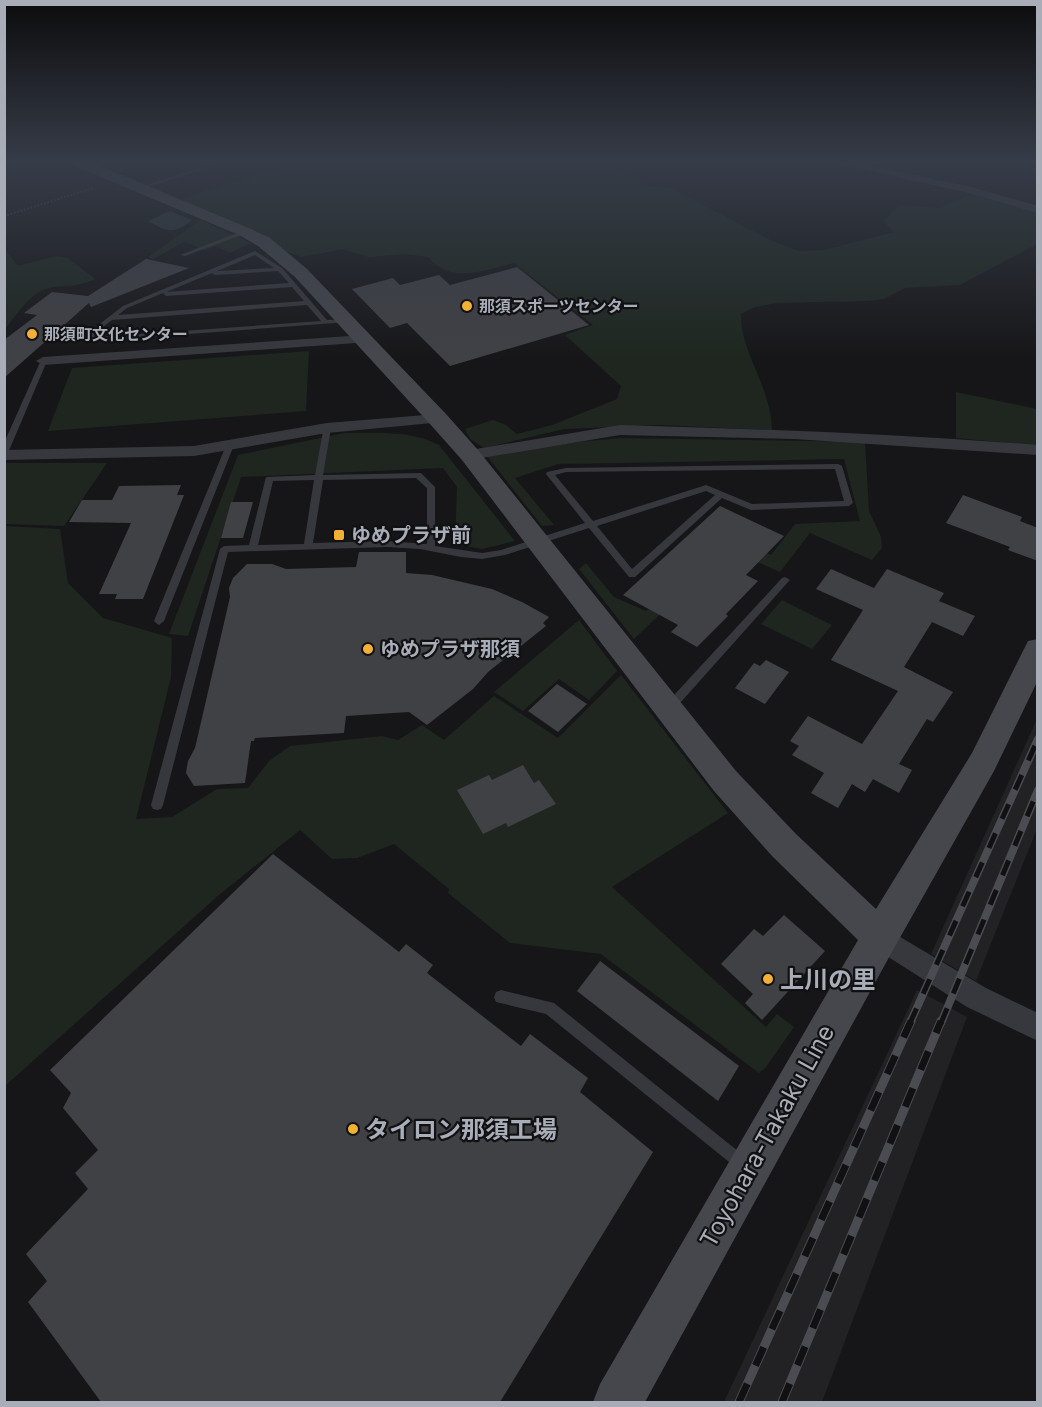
<svg xmlns="http://www.w3.org/2000/svg" width="1042" height="1407" font-family="Inter,'Noto Sans JP',sans-serif">
	<style>
		.built { fill: #222225 }
		.green { fill: #1e261f }
		.water { fill: #2c353c }
		.building { fill: #404145 }
		.lines { fill: none; stroke-linecap: round; stroke-linejoin: round }
		.path { stroke: #3d3f44; stroke-width: 2; stroke-dasharray: 1.5 2; stroke-linecap: butt }
		.lane { fill: #37383d; fill-rule: evenodd }
		.street { fill: #37383d; fill-rule: evenodd }
		.secondary { fill: #45474d; fill-rule: evenodd }
		.rail-far1-casing { stroke: #4a4c52; stroke-width: 8 }
		.rail-casing { stroke: #4a4c52; stroke-width: 9 }
		.rail-far1 { stroke: #111113; stroke-width: 5; stroke-dasharray: 16; stroke-linecap: butt }
		.rail { stroke: #111113; stroke-width: 7; stroke-dasharray: 20; stroke-linecap: butt }
		.poi-dot { fill: #f2b134; stroke: #111113; stroke-width: 2 }
		.labels { text-anchor: middle; dominant-baseline: central; stroke-width: 4.5; stroke-linejoin: round; paint-order: stroke }
		.far-poi-label { font-size: 16px; font-weight: bold; fill: #a8adb8; stroke: #111113; text-anchor: start }
		.poi-label { font-size: 20px; font-weight: bold; fill: #a8adb8; stroke: #111113; text-anchor: start }
		.near-poi-label { font-size: 24px; font-weight: bold; fill: #a8adb8; stroke: #111113; text-anchor: start }
		.near-street-label { font-size: 24px; fill: #a8adb8; stroke: #111113 }
	</style>
	<rect width="100%" height="100%" fill="#161618"/>
	<!-- built -->
	<g class="built">
		<polygon points="1037,719 1037,829 976,981 931,954"/>
		<polygon points="917,990 967,1017 822,1402 724,1402"/>
	</g>
	<!-- green -->
	<g class="green">
		<path d="M293,163H608L648,186L670,188L772,241L799,251L824,250L894,232L884,222L892,211L902,205L940,208L967,196L981,195L1037,213V244L960,285L905,288L884,299L868,301L777,303L755,307L741,314C740,352 771,386 772,430L658,425L565,429L484,448L470,439L465,429L493,420L506,425L517,434L552,425L617,399L621,386L565,335L593,325L514,263C483,270 452,285 428,257L405,254L369,257L342,249L302,257L287,252L185,202L184,198Z"/>
		<polygon points="201,220 251,243 230,253 216,246 205,250 184,242 153,259 148,257"/>
		<path d="M5,250L18,266L56,256L68,258L95,279C75,288 68,284 49,288C30,292 17,315 5,329Z"/>
		<polygon points="309,351 306,411 48,431 72,368"/>
		<polygon points="956,392 1037,409 1037,446 956,438"/>
		<path d="M344,433C377,433 410,430 439,445L515,541L482,549L455,544L457,487L443,468L241,477L188,636L169,634L238,455Z"/>
		<polygon points="621,438 865,442 869,511 881,537 882,548 872,560 810,533 780,572 729,549 634,639 579,569 586,563 614,597 646,611 728,536 771,555 795,524 860,521 844,459 558,464 515,478 554,525 542,526 487,456 578,442"/>
		<polygon points="5,463 107,463 64,526 5,524"/>
		<polygon points="5,526 60,529 68,583 103,618 172,638 171,677 136,819 172,817 217,789 248,788 269,761 290,746 382,736 398,740 422,725 444,740 494,696 558,738 621,675 728,813 612,887 766,1027 777,1014 794,1027 766,1067 759,1073 601,954 510,943 448,893 449,889 394,844 357,858 332,859 300,830 219,895 5,1086"/>
		<polygon points="782,600 832,625 812,649 761,624"/>
		<polygon points="579,620 617,671 589,700 559,679 523,711 494,692"/>
	</g>
	<!-- water -->
	<path class="water" d="M170,211L192,220C173,235 168,232 148,221Z"/>
	<!-- building -->
	<g class="building">
		<polygon points="146,259 189,268 91,307 89,303 4,378 4,340 37,315 24,313 52,292 88,296"/>
		<polygon points="517,267 589,325 450,366 407,323 390,328 352,289 393,278 400,285 439,275 450,285"/>
		<polygon points="181,485 177,495 184,495 143,599 115,599 117,594 99,594 131,523 69,522 82,500 112,500 119,486"/>
		<polygon points="963,495 1022,517 1020,521 1038,528 1038,561 1008,550 1010,547 946,523"/>
		<polygon points="231,502 253,502 243,538 221,538"/>
		<polygon points="720,506 784,536 746,575 758,581 726,614 728,616 697,647 671,632 678,625 623,595"/>
		<polygon points="359,552 406,552 406,573 432,575 492,589 522,602 549,617 543,623 546,626 488,672 473,689 427,725 409,712 346,716 344,733 255,738 254,741 251,741 245,783 194,786 186,773 188,761 195,748 230,597 229,588 233,578 247,564 272,564 286,569 356,567"/>
		<polygon points="831,569 874,588 887,569 944,593 939,601 975,616 963,636 932,622 904,667 953,692 933,722 927,719 899,764 912,770 899,793 873,779 865,792 852,784 838,808 811,793 824,773 792,755 799,746 790,741 808,716 862,744 898,691 831,660 863,610 816,589"/>
		<polygon points="766,660 789,672 765,704 735,688 754,663 760,666"/>
		<polygon points="557,684 587,704 558,732 528,711"/>
		<polygon points="523,765 534,783 539,780 556,804 508,827 506,823 483,834 457,790 489,775 492,780"/>
		<polygon points="273,854 399,952 406,944 433,965 427,973 521,1046 530,1034 588,1078 580,1092 653,1152 500,1402 101,1402 28,1302 47,1281 26,1254 88,1189 75,1173 98,1150 63,1108 71,1093 50,1070"/>
		<polygon points="784,915 825,951 762,1020 745,1003 753,994 721,964 754,929 763,936"/>
		<polygon points="600,961 739,1066 718,1101 577,991"/>
	</g>
	<g class="lines">
		<!-- path -->
		<polyline class="path" points="4,216 94,188"/>
		<!-- lane -->
		<g class="lane">
			<polygon points="214,163 222,163 142,189 137,188"/>
			<polygon points="245,230 247,231 247,233 185,256 180,255"/>
			<path d="M255,251L282,268L327,320L347,319L349,320V322L95,341L93,340L88,333L123,306ZM255,255L274,268L217,271ZM278,271L289,283L166,292L212,273L215,275ZM292,287L304,301L118,315L127,308L163,293L166,296ZM307,305L321,321L97,337L95,333L112,320Z"/>
			<polygon points="41,360 47,361 8,453 4,455 4,443"/>
			<path d="M324,426H330L331,428L323,475L421,473L435,487V546L482,553L501,550L585,523L546,474L547,472L566,468L838,464L842,466L853,503L849,506L751,510L722,498L635,577H629L589,528L505,555L482,559L461,557L420,549L387,547L228,552L163,805L161,809L157,810L153,809L151,805L220,549L224,546L249,545L266,477L315,475ZM835,469L844,501L752,504L706,485L593,521L555,475L566,472ZM416,478L427,488V544L387,541L313,543L323,480ZM314,480L304,544L258,545L273,481ZM706,491L715,495L632,569L597,526Z"/>
			<polygon points="227,443 233,443 234,445 164,621 159,625 156,623 154,621"/>
			<polygon points="785,577 790,580 788,582 672,712 664,712 663,709 664,706 782,578"/>
			<polygon points="501,990 554,1003 749,1160 752,1165 749,1170 744,1173 739,1170 546,1014 496,1002 494,997 496,992"/>
		</g>
		<!-- street -->
		<g class="street">
			<polygon points="834,163 855,163 967,186 1038,206 1038,213 965,192"/>
			<polygon points="365,335 372,339 370,342 43,365 36,361 43,357"/>
			<polygon points="438,414 446,419 443,422 327,433 194,456 4,460 4,450 194,446 327,423"/>
			<path d="M620,425C760,429 898,434 1038,445V455L794,439L620,435L470,460L462,455L470,450Z"/>
			<polygon points="880,925 986,988 1038,1013 1038,1041 967,1007 871,946 867,937 871,928"/>
		</g>
		<!-- secondary -->
		<polygon class="secondary" points="73,163 93,163 251,229 270,238 307,269 446,414 478,450 736,771 796,834 876,909 972,753 1028,641 1038,639 1038,680 994,771 893,950 645,1402 593,1402 600,1384 858,940 772,856 714,791 462,460 430,424 295,277 258,246 239,235 75,166"/>
		<!-- rail-far1 casing -->
		<g class="rail-far1-casing">
			<g id="rail-far1">
				<polyline points="910,1023 1038,739"/>
				<polyline points="941,1023 1038,790"/>
			</g>
		</g>
		<!-- rail casing -->
		<g class="rail-casing">
			<g id="rail">
				<polyline points="739,1402 911,1021"/>
				<polyline points="782,1402 941,1021"/>
			</g>
		</g>
		<!-- rail-far1 -->
		<use href="#rail-far1" class="rail-far1"/>
		<!-- rail -->
		<use href="#rail" class="rail"/>
	</g>
	<!-- sky -->
	<linearGradient id="sky" x2="0" y2="1"><stop stop-color="#0c0c0d"/><stop offset="0.45" stop-color="#363c48"/><stop offset="1" stop-color="#363c48" stop-opacity="0"/></linearGradient>
	<rect width="1042" height="360" fill="url(#sky)"/>
	<!-- markers -->
	<g class="poi-dot">
		<circle cx="467" cy="306" r="6"/>
		<circle cx="32" cy="334" r="6"/>
		<rect x="333" y="529" width="12" height="12" rx="3"/>
		<circle cx="368" cy="649" r="6"/>
		<circle cx="768" cy="979" r="6"/>
		<circle cx="353" cy="1129" r="6"/>
	</g>
	<g class="labels">
		<!-- far-poi labels -->
		<g class="far-poi-label">
			<text x="479" y="306">那須スポーツセンター</text>
			<text x="44" y="334">那須町文化センター</text>
		</g>
		<!-- poi labels -->
		<g class="poi-label">
			<text x="351" y="535">ゆめプラザ前</text>
			<text x="380" y="649">ゆめプラザ那須</text>
		</g>
		<!-- near-poi labels -->
		<g class="near-poi-label">
			<text x="780" y="979">上川の里</text>
			<text x="365" y="1129">タイロン那須工場</text>
		</g>
		<!-- near-street labels -->
		<g class="near-street-label">
			<text transform="translate(767 1136) rotate(-61)">Toyohara-Takaku Line</text>
		</g>
	</g>
	<!-- border -->
	<rect width="1042" height="1407" fill="none" stroke="#a8adb8" stroke-width="12"/>
</svg>
